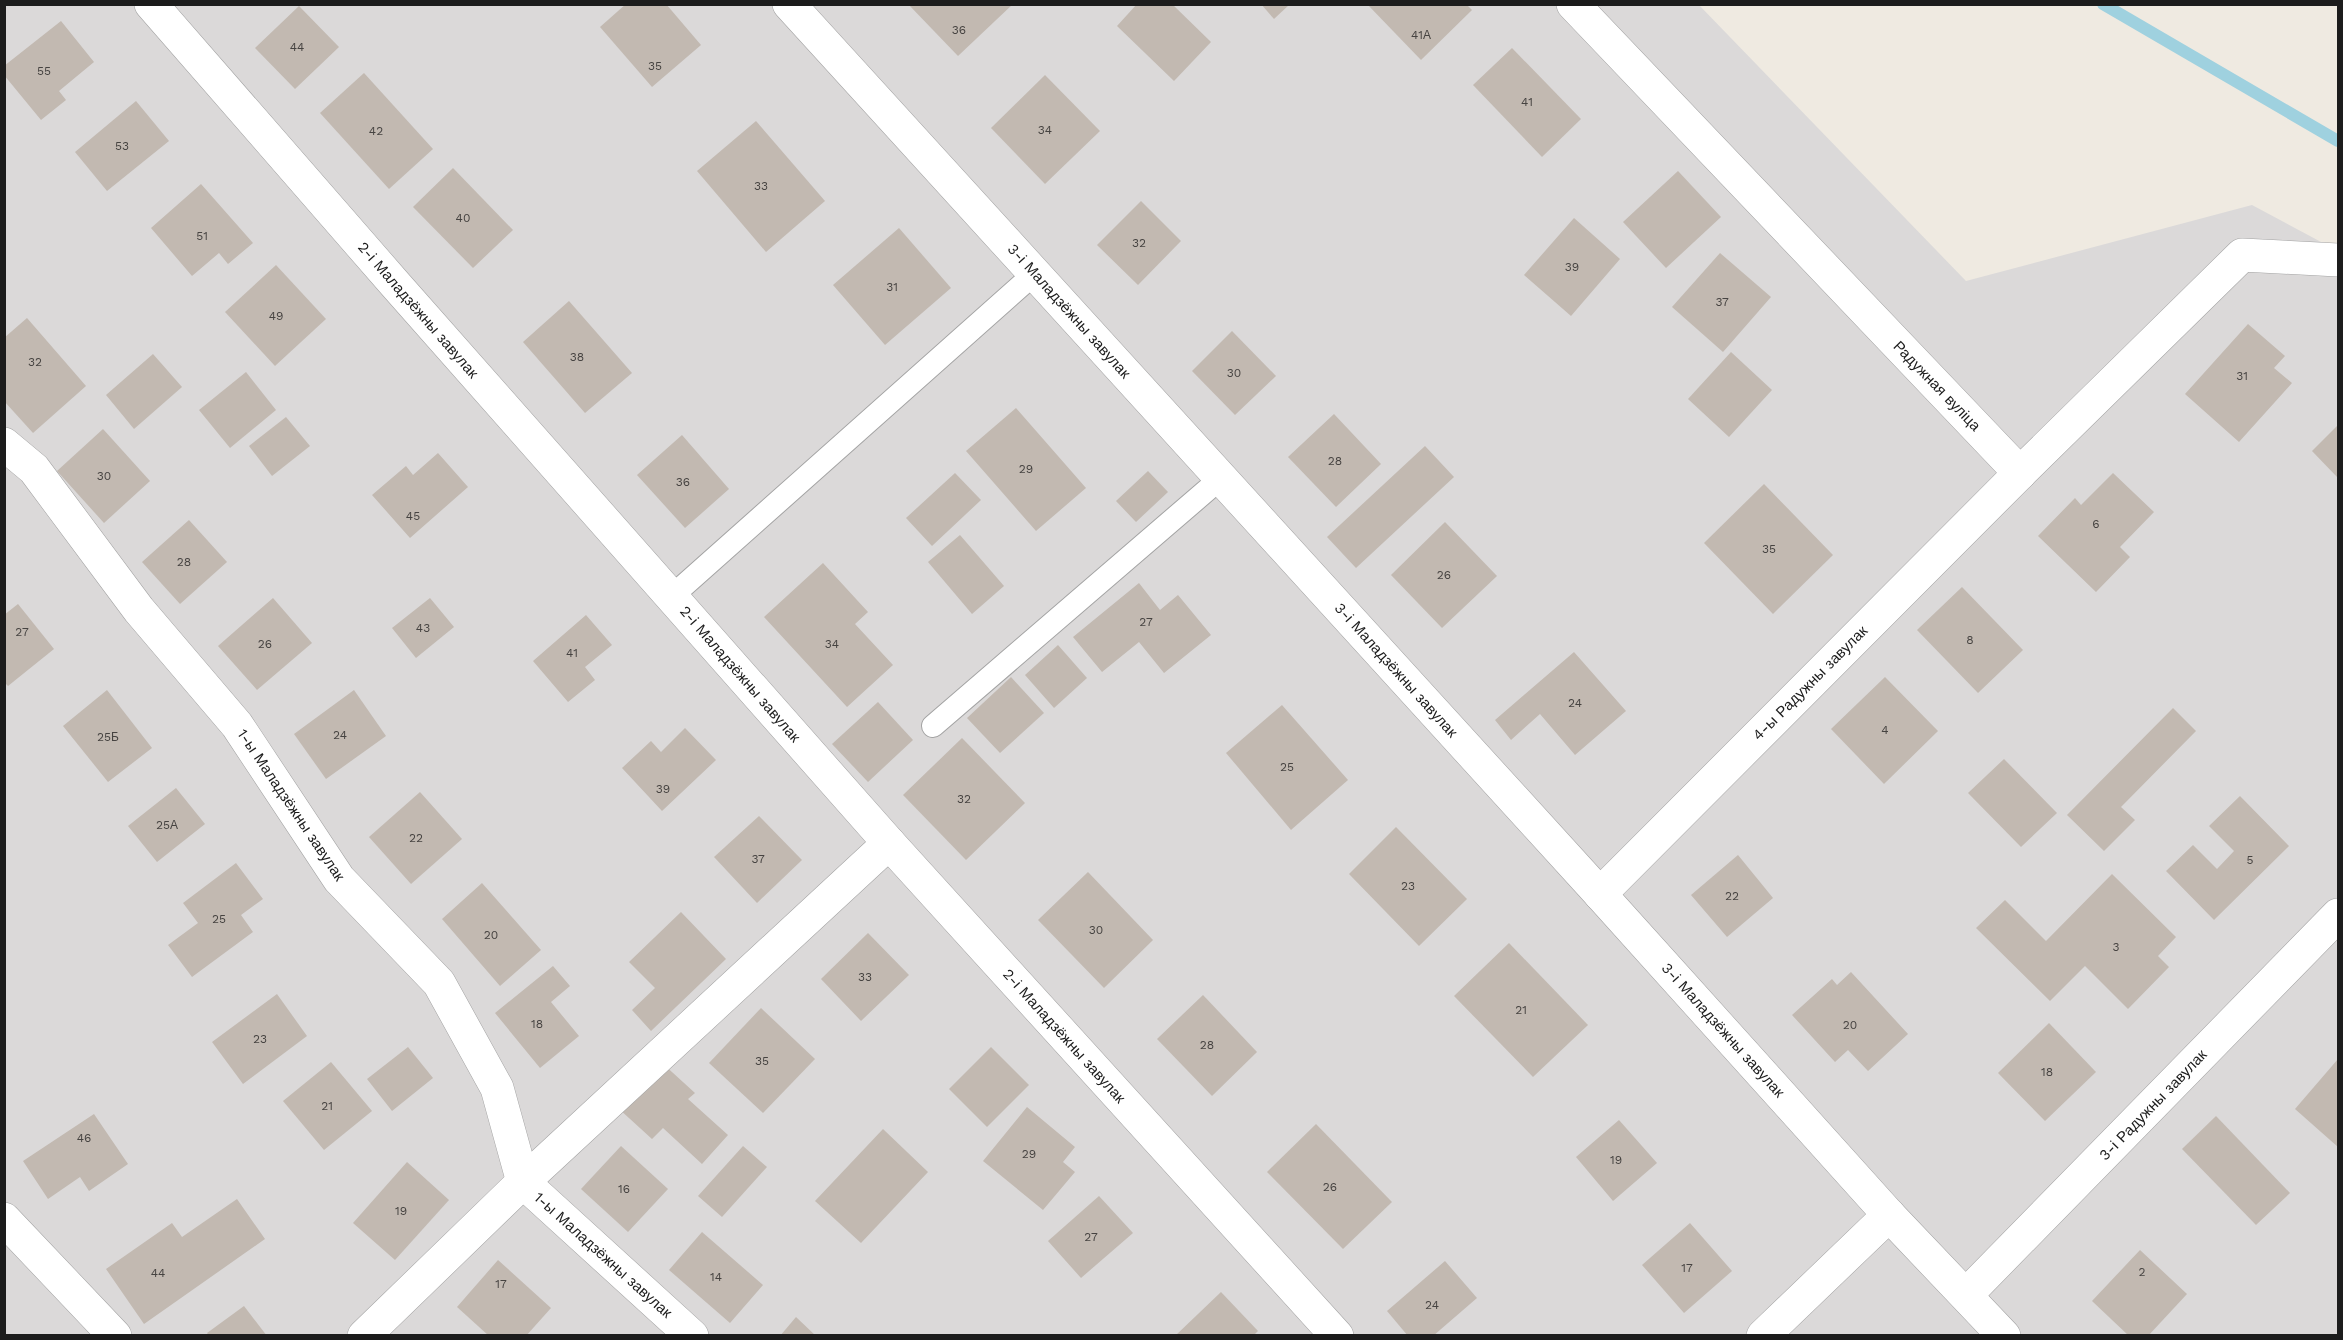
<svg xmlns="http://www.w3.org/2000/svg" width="2343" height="1340" font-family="'Work Sans',sans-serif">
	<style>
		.residential { fill: #dbd9d9 }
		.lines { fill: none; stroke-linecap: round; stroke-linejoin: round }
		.stream { stroke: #9fd1df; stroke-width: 12 }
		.building { fill: #c2b9b1 }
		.service-casing { stroke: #a3a3a3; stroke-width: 24 }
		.minor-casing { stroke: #a3a3a3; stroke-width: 34 }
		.service { stroke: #fff; stroke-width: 22 }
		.minor { stroke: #fff; stroke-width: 33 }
		.labels { text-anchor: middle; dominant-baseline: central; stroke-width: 5; stroke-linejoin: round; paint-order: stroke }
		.number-label { font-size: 12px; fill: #464341 }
		.street-label { font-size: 15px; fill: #1c1c1c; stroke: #fff }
	</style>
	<rect width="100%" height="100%" fill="#efeae1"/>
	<!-- residential -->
	<polygon class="residential" points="5,5 1699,5 1966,281 2252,205 2338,251 2338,1335 5,1336"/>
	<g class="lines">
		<!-- stream -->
		<polyline class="stream" points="2103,4 2338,141"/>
	</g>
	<!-- building -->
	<g class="building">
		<polygon points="626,4 666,4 701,45 652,87 600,27"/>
		<polygon points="908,4 1013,4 958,56"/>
		<polygon points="1137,4 1172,4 1211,42 1174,81 1117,26"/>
		<polygon points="1261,4 1290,4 1274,19"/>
		<polygon points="1367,4 1466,4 1472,10 1421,60"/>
		<polygon points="299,6 339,47 295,89 255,48"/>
		<polygon points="61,21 94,62 59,91 66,100 41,120 4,75 4,66"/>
		<polygon points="1512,48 1581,119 1542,157 1473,85"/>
		<polygon points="364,73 433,149 389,189 320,113"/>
		<polygon points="1045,75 1100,131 1045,184 991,128"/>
		<polygon points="136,101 169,141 107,191 75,152"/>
		<polygon points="756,121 825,201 766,252 697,171"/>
		<polygon points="453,168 513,230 473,268 413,207"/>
		<polygon points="1678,171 1721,217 1666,268 1623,222"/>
		<polygon points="201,184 253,243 228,264 219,253 192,276 151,228"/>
		<polygon points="1141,201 1181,241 1138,285 1097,245"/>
		<polygon points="1574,218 1620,259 1571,316 1524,275"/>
		<polygon points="899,228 951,288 885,345 833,285"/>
		<polygon points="1720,253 1771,297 1723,352 1672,307"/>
		<polygon points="276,265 326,319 275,366 225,312"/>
		<polygon points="569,301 632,373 585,413 523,342"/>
		<polygon points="27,318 86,386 33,433 4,401 4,338"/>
		<polygon points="2248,324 2285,356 2274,368 2292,383 2239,442 2185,394"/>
		<polygon points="1232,331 1276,376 1235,415 1192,371"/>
		<polygon points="1731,352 1772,390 1729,437 1688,399"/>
		<polygon points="153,354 182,387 134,429 106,395"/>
		<polygon points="246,372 276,410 230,448 199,410"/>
		<polygon points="1016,408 1086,488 1036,531 966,451"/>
		<polygon points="1334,414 1381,464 1336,507 1288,457"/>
		<polygon points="286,417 310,446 272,476 249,446"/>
		<polygon points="2338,425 2338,478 2312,451"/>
		<polygon points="103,429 150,481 104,523 57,471"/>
		<polygon points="682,435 729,489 685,528 637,475"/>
		<polygon points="1425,446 1454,477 1356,568 1327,537"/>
		<polygon points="438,453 468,487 410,538 372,495 406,466 413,475"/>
		<polygon points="1148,471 1168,492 1136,522 1116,501"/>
		<polygon points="955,473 981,500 932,546 906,518"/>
		<polygon points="2113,473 2154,512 2120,547 2130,557 2096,592 2038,536 2075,498 2081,505"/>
		<polygon points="1764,484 1833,555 1773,614 1704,543"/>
		<polygon points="189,520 227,562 180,604 142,562"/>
		<polygon points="1445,522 1497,576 1442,628 1391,575"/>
		<polygon points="960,535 1004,586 972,614 928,562"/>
		<polygon points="823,563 868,612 855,624 893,665 847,707 764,617"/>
		<polygon points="1139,583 1160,610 1178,595 1211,635 1164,673 1139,642 1102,672 1073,637"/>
		<polygon points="1962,587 2023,650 1978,693 1917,630"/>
		<polygon points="273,598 312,643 257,690 218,646"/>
		<polygon points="430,598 454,627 416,658 392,628"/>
		<polygon points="18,604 54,649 8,686 4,682 4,615"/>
		<polygon points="586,615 612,645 585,667 595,680 568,702 533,661"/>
		<polygon points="1058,645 1087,678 1054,708 1025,675"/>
		<polygon points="1574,652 1626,711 1575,755 1540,714 1511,740 1495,720"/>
		<polygon points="1011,677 1044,713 1000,753 967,718"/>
		<polygon points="1885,677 1938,731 1884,784 1831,729"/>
		<polygon points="107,690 152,748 108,782 63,726"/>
		<polygon points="354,690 386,736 326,779 294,734"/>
		<polygon points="878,702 913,740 868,782 832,744"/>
		<polygon points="1282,705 1348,780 1291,830 1226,753"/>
		<polygon points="2173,708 2196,731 2121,807 2135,820 2104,851 2067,815"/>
		<polygon points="685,728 716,760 662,811 622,768 651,741 661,752"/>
		<polygon points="962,738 1025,803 966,860 903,795"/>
		<polygon points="2004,759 2057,813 2021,847 1968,793"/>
		<polygon points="176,788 205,824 157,862 128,826"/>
		<polygon points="420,792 462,839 411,884 369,837"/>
		<polygon points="2240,796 2289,846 2214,920 2166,871 2193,845 2217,869 2234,851 2209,826"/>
		<polygon points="759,816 802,860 757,903 714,857"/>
		<polygon points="1396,827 1467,899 1419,946 1349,874"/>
		<polygon points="1738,855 1773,898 1727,937 1691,895"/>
		<polygon points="236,863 263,899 241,915 253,932 192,977 168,945 198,923 183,903"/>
		<polygon points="1088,872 1153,940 1104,988 1038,920"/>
		<polygon points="2112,874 2176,937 2158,956 2169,967 2128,1009 2085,966 2050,1001 1976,928 2005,900 2046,941"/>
		<polygon points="482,883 541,950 500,986 442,919"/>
		<polygon points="681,912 726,959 651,1031 632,1010 655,988 629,962"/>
		<polygon points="868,933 909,975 861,1021 821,979"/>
		<polygon points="1509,943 1588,1025 1533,1077 1454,996"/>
		<polygon points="553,966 570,986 551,1002 579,1036 540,1068 495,1013"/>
		<polygon points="1851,972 1908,1034 1868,1071 1848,1050 1835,1062 1792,1015 1832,979 1837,985"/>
		<polygon points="277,994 307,1036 243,1084 212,1042"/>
		<polygon points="1203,995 1257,1052 1212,1096 1157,1039"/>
		<polygon points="761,1008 815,1059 763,1113 709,1063"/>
		<polygon points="2049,1023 2096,1072 2045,1121 1998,1073"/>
		<polygon points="408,1047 433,1078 392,1111 367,1079"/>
		<polygon points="991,1047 1029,1085 987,1127 949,1089"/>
		<polygon points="2338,1059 2338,1147 2295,1109"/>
		<polygon points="331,1062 372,1111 324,1150 283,1101"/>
		<polygon points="661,1062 695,1093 688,1099 728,1135 702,1164 663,1128 652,1139 618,1108"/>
		<polygon points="1027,1107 1075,1147 1063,1162 1075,1172 1043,1210 983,1161"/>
		<polygon points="94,1114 128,1164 89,1191 80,1177 48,1199 23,1161"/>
		<polygon points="2216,1116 2290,1193 2256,1225 2182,1149"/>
		<polygon points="1619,1120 1657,1163 1613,1201 1576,1157"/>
		<polygon points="1316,1124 1392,1202 1343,1249 1267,1172"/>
		<polygon points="883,1129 928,1172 861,1243 815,1201"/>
		<polygon points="621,1146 668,1189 628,1232 581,1189"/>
		<polygon points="743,1146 767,1167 722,1217 698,1196"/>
		<polygon points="407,1162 449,1200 395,1260 353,1223"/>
		<polygon points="1099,1196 1133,1233 1081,1278 1048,1241"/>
		<polygon points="237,1199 265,1239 144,1324 106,1269 172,1223 182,1237"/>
		<polygon points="1690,1223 1732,1271 1684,1313 1642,1265"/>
		<polygon points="702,1232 763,1285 730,1323 669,1270"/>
		<polygon points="2140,1250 2187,1294 2148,1336 2129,1336 2092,1301"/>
		<polygon points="498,1260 551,1308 526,1336 489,1336 457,1307"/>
		<polygon points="1445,1261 1477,1298 1433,1336 1408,1336 1387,1311"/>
		<polygon points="1221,1292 1258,1331 1253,1336 1175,1336"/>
		<polygon points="244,1306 267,1336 209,1336 207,1333"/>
		<polygon points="796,1317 816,1336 780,1336"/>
	</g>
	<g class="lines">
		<!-- service casing -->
		<g class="service-casing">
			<g id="service">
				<polyline points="671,597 1034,274"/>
				<polyline points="933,726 1221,478"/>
			</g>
		</g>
		<!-- minor casing -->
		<g class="minor-casing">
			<g id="minor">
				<polyline points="151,4 395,284 889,843 1337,1336"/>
				<polyline points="789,4 1600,894 1889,1215 2004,1336"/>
				<polyline points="1573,4 2020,473 2242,255 2338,260"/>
				<polyline points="4,444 34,469 139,610 237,725 339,879 439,983 497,1088 523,1182 692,1336"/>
				<polyline points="1600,894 2020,473"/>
				<polyline points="4,1219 115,1336"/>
				<polyline points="1966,1295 2338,915"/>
				<polyline points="364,1336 523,1182 889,843"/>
				<polyline points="1763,1336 1889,1215"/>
			</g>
		</g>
		<!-- service -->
		<use href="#service" class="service"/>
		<!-- minor -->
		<use href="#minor" class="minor"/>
	</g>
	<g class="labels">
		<!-- number labels -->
		<g class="number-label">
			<text x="959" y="30">36</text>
			<text x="1421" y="35">41А</text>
			<text x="297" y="47">44</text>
			<text x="655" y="66">35</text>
			<text x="44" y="71">55</text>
			<text x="1527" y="102">41</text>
			<text x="1045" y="130">34</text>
			<text x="376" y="131">42</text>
			<text x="122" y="146">53</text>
			<text x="761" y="186">33</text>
			<text x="463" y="218">40</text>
			<text x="202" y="236">51</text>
			<text x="1139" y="243">32</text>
			<text x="1572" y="267">39</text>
			<text x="892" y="287">31</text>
			<text x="1722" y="302">37</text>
			<text x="276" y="316">49</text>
			<text x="577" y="357">38</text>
			<text x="35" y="362">32</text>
			<text x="1234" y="373">30</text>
			<text x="2242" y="376">31</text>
			<text x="1335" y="461">28</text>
			<text x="1026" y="469">29</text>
			<text x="104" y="476">30</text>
			<text x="683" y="482">36</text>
			<text x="413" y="516">45</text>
			<text x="2096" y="524">6</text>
			<text x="1769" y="549">35</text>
			<text x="184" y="562">28</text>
			<text x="1444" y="575">26</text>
			<text x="1146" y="622">27</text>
			<text x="423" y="628">43</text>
			<text x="22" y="632">27</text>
			<text x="1970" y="640">8</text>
			<text x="265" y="644">26</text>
			<text x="832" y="644">34</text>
			<text x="572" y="653">41</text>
			<text x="1575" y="703">24</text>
			<text x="1885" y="730">4</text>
			<text x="340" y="735">24</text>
			<text x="108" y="737">25Б</text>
			<text x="1287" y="767">25</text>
			<text x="663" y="789">39</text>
			<text x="964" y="799">32</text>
			<text x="167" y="825">25А</text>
			<text x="416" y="838">22</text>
			<text x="758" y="859">37</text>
			<text x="2250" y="860">5</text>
			<text x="1408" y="886">23</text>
			<text x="1732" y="896">22</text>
			<text x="219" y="919">25</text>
			<text x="1096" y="930">30</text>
			<text x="491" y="935">20</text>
			<text x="2116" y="947">3</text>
			<text x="865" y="977">33</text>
			<text x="1521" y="1010">21</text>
			<text x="537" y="1024">18</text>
			<text x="1850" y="1025">20</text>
			<text x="260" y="1039">23</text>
			<text x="1207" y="1045">28</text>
			<text x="762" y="1061">35</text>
			<text x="2047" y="1072">18</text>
			<text x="327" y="1106">21</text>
			<text x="84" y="1138">46</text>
			<text x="1029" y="1154">29</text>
			<text x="1616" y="1160">19</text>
			<text x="1330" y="1187">26</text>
			<text x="624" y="1189">16</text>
			<text x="401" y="1211">19</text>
			<text x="1091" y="1237">27</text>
			<text x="1687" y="1268">17</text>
			<text x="2142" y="1272">2</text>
			<text x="158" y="1273">44</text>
			<text x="716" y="1277">14</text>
			<text x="501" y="1284">17</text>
			<text x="1432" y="1305">24</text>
		</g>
		<!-- street labels -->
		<g class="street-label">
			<text transform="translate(418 310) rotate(49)">2-і Маладзёжны завулак</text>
			<text transform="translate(1069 311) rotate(48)">3-і Маладзёжны завулак</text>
			<text transform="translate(1937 386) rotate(46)">Радужная вуліца</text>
			<text transform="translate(1396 670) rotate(48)">3-і Маладзёжны завулак</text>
			<text transform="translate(740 674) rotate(49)">2-і Маладзёжны завулак</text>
			<text transform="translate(1810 683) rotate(-45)">4-ы Радужны завулак</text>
			<text transform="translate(291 805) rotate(56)">1-ы Маладзёжны завулак</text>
			<text transform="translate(1723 1030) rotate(48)">3-і Маладзёжны завулак</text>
			<text transform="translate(1064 1036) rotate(48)">2-і Маладзёжны завулак</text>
			<text transform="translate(2153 1105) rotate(-46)">3-і Радужны завулак</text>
			<text transform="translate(603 1255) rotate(42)">1-ы Маладзёжны завулак</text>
		</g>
	</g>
	<!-- border -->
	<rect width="2343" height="1340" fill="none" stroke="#1c1c1c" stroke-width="12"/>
</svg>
